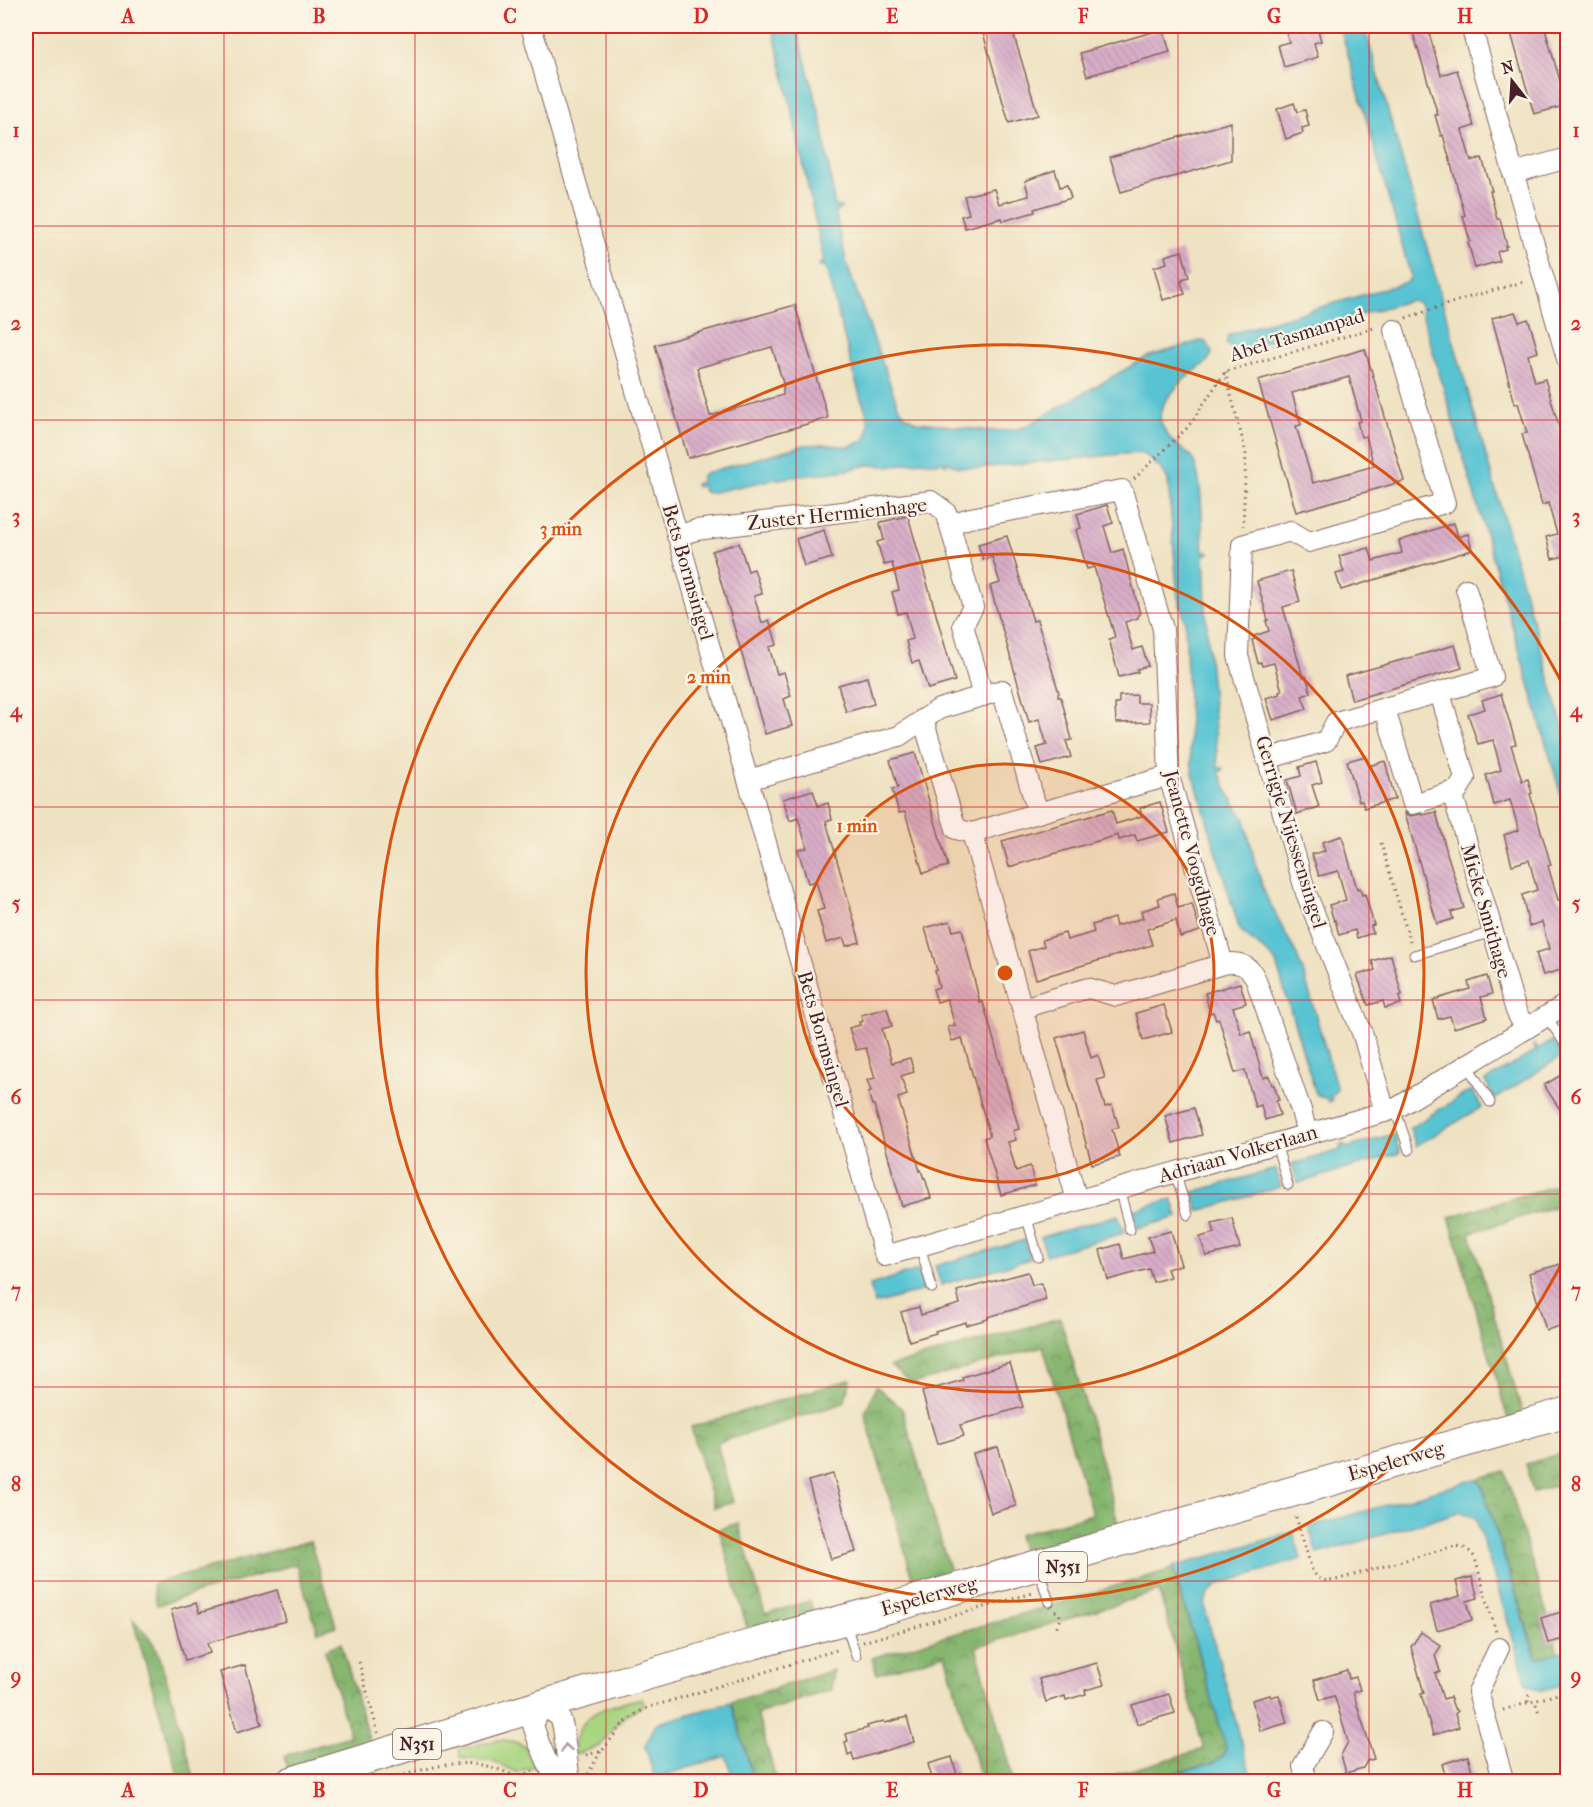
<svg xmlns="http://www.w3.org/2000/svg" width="1593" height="1807" font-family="'IM FELL French Canon',serif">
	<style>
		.green { fill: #a9d582; stroke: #7a7a56; stroke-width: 1.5 }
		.forest { fill: url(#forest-crowns); stroke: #686a4e; stroke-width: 1.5 }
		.water { fill: #59c4d3; stroke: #52727f; stroke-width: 1.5 }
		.building { fill: url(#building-back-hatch); fill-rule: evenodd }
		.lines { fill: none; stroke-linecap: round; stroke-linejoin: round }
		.lane-casing { stroke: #846360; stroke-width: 11 }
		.street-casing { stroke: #846360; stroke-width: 22 }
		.primary-casing { stroke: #846360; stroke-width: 32 }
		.path { stroke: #846360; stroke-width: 3; stroke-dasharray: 1.5 4.5; stroke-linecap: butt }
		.lane { stroke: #fff; stroke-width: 9 }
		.street { stroke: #fff; stroke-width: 20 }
		.primary { stroke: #fff; stroke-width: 30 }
		.oneway { stroke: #ae9aa0 }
		.grid { fill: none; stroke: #d62828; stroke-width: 1.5; stroke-opacity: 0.55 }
		.ring { fill: none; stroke: #d8530f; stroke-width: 3 }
		.labels { text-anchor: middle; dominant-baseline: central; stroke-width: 4.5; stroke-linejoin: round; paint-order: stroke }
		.shield { fill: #fcf5e5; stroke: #7f5f63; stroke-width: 1.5 }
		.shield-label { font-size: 18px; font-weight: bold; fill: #4a1f2b }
		.street-label { font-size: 20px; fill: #4a1f2b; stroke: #fcf5e5 }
		.centre { fill: #d8530f; stroke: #fcf5e5; stroke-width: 3 }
		.ring-label { font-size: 18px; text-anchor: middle; font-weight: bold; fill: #d8530f; stroke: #fcf5e5; stroke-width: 4.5; stroke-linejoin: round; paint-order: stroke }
		.neatline { fill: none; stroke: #d62828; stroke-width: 2 }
		.grid-label { font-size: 20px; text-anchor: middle; font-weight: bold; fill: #d62828 }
	</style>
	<defs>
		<pattern id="forest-crowns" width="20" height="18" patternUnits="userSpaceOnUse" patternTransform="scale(1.5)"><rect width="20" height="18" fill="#86b670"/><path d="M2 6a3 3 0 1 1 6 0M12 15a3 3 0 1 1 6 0" fill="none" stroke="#70935c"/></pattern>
		<pattern id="building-back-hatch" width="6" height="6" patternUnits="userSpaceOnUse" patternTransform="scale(1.5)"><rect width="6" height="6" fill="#d8adc8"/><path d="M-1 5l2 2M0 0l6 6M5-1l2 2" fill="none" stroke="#bb94ac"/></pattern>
	</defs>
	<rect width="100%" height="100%" fill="#fcf5e5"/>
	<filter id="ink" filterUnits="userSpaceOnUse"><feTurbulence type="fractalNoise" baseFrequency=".0167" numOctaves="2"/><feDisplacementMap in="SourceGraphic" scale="12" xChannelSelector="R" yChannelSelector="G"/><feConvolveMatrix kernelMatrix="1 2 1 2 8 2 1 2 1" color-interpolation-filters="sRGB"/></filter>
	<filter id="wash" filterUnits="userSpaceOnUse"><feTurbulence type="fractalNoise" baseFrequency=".008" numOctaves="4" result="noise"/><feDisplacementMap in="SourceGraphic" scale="24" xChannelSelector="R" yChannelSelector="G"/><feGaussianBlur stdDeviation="1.35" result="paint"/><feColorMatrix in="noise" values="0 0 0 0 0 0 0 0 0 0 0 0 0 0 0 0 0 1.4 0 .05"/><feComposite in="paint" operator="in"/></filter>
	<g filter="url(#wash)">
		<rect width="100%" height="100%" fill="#efe2c2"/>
		<!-- green -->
		<g class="green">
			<path d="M642,1698L644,1705L626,1715L618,1722L599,1746L577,1754L573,1753C578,1709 605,1708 642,1698Z"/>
			<path d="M497,1740C517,1740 532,1746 540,1765L516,1772L494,1762L461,1758L459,1749Z"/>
		</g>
		<!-- forest -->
		<g class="forest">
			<polygon points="1567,1182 1567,1203 1470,1233 1523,1415 1508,1419 1449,1217"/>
			<polygon points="1060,1318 1092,1427 1120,1531 1024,1559 1018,1535 1092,1514 1043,1346 912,1384 890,1366"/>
			<polygon points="851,1379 844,1403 717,1443 733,1502 714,1508 691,1427"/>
			<polygon points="876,1386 902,1409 952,1579 916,1590 865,1414"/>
			<polygon points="1567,1452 1567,1482 1533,1492 1526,1464"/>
			<polygon points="1505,1471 1548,1617 1541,1619 1548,1643 1555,1640 1558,1653 1537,1658 1481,1483 1476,1479"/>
			<polygon points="738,1523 765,1614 810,1601 815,1619 750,1638 719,1529"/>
			<polygon points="310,1541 336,1626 318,1632 296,1564 157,1605 152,1584"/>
			<polygon points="1173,1569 1226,1747 1225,1754 1213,1763 1147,1781 1093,1781 1204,1749 1159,1591 976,1647 1012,1776 1011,1781 984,1781 980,1777 945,1654 877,1674 872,1658"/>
			<polygon points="133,1621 147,1634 158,1651 175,1708 195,1781 180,1781"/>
			<polygon points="341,1643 371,1747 288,1772 284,1757 289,1754 350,1736 325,1650"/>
			<polygon points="833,1670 831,1690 757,1714 777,1781 754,1781 731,1702"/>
		</g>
		<!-- water -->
		<g class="water">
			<path d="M772,26H796L822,123L835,207L840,206L841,209L835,211L847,265L898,406L906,416L917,422C951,424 993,437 1025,427L1147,357L1200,341C1208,340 1210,347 1212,353C1209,363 1201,366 1193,372C1183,380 1164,398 1161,411C1157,424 1170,440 1179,447C1185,451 1189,453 1193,460C1203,479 1202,528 1203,552L1208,551L1209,553L1204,555L1207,630L1218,768H1223V770L1219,772L1229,794L1245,820L1255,863L1266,896L1295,951L1303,971L1337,1089L1331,1097L1332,1101L1328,1102L1327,1098L1320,1097L1316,1094L1276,963C1267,948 1249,942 1239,928L1198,790L1193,774L1190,752L1185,620L1178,598L1168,480C1166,474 1163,471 1159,467C1142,451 1145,453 1122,454L977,468L959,467L947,462L946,465L944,464V461L937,463L920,461L890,466L867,465L847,470L770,480L709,493L704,492L702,486L696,487L695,484L701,482V476L705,473L805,445L823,444L848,447L864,441C874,426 866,411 860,396L825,266H820L819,264L824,262L786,83Z"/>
			<path d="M1340,26H1364L1567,741V816L1419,303L1411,300L1240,349C1231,350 1222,345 1229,335L1243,330L1407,282L1411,277Z"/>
			<polygon points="1552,1041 1562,1056 1495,1099 1485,1081 1536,1051 1533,1045 1535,1045 1538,1049"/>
			<polygon points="1471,1090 1482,1107 1416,1146 1410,1128"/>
			<polygon points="1394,1134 1400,1153 1298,1183 1292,1164 1341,1150 1340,1145 1344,1144 1346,1148"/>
			<polygon points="1276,1169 1281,1187 1198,1211 1193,1192"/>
			<polygon points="1172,1199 1178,1217 1138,1228 1133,1210"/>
			<polygon points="1118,1215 1124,1233 1046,1255 1041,1237"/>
			<polygon points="1025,1240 1030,1259 941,1285 935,1266"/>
			<polygon points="918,1270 924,1290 875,1304 870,1285"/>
			<polygon points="1476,1479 1481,1483 1536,1658 1567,1650 1567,1683 1541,1691 1527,1684 1476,1518 1459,1512 1317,1554 1309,1527"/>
			<path d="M1293,1532L1301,1559L1220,1584C1209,1591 1205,1596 1205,1609L1250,1773L1247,1778L1234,1781H1147L1213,1763L1225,1754L1226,1747L1173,1567Z"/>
			<polygon points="731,1702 754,1781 734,1781 726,1756 655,1778 645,1746 656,1724"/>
		</g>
		<g id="blocks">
			<!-- building -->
			<g class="building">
				<polygon points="981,26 1011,26 1038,115 1009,123"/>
				<polygon points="1284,26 1317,26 1321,41 1314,43 1318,57 1284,67 1278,45 1289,42"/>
				<polygon points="1411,26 1427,26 1441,75 1457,70 1474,126 1462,130 1471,161 1482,158 1492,191 1490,191 1497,219 1500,219 1507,246 1505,246 1506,249 1497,252 1500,261 1475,268 1468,242 1470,241 1463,216 1465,215 1443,135 1441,136 1435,115 1438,115"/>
				<polygon points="1509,26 1544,26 1567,105 1534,114"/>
				<polygon points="1163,29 1170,52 1087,76 1080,53"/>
				<polygon points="1294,103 1297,112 1305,110 1309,126 1302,128 1303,133 1286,139 1277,109"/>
				<polygon points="1231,122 1231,160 1121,192 1110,157"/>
				<polygon points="1055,170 1060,187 1067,185 1071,198 1034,209 1035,212 1003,221 1002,218 965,228 961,216 969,214 964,196 994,189 999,204 1029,196 1025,181"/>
				<polygon points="1182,251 1189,277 1182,279 1183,281 1181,282 1185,294 1163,300 1154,267 1167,263 1165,256"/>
				<path d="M795,305L828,418L688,458L655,345ZM772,347L783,383V395L710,416L697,368Z"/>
				<polygon points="1515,312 1519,322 1528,319 1531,327 1538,352 1528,355 1535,382 1545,379 1568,457 1568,466 1562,468 1564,477 1562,477 1568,496 1568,555 1552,559 1546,537 1557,534 1548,503 1542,505 1522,434 1527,433 1518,403 1515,404 1492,318"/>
				<path d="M1365,349L1404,481L1296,512L1258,380ZM1349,377L1361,421L1357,422L1361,437L1366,436L1374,466L1313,483L1296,426L1301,425L1292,393Z"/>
				<polygon points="1107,505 1113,523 1104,526 1112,553 1123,549 1140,614 1138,615 1138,618 1125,622 1133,650 1142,647 1148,666 1137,669 1138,672 1119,677 1109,639 1115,637 1094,567 1087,569 1076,530 1081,528 1077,514"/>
				<polygon points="908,516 955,681 928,689 919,661 912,663 906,641 913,639 906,612 898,614 892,592 899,590 892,563 884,565 877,542 884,540 880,524 881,522"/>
				<polygon points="1454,523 1458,537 1468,534 1472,550 1341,590 1336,574 1344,572 1339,556 1369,548 1373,561 1402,553 1399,541"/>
				<polygon points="824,530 832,558 804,566 796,539"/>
				<polygon points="1007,536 1033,621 1037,620 1059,693 1058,694 1058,697 1061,697 1072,740 1066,741 1071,757 1042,765 1037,748 1047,745 1039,719 1029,722 990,586 1000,583 992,557 983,560 978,544"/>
				<polygon points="739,543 748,571 754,569 762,594 754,596 762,623 769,620 772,628 777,645 769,647 777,674 784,672 791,696 784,699 792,726 765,734 712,551"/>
				<polygon points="1291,571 1300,602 1283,607 1303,677 1306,676 1311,693 1302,696 1307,709 1273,720 1266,698 1280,694 1279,692 1282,691 1274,663 1262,666 1261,662 1258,663 1252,640 1255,639 1254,636 1269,631 1266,621 1268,620 1257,581"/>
				<polygon points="1455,645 1462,668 1352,700 1345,676"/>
				<polygon points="867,677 874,704 846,712 838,685"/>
				<polygon points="1501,694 1516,744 1511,745 1522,781 1528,779 1532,793 1530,794 1551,865 1548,866 1558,900 1561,900 1568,923 1568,968 1543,975 1536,953 1549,949 1542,922 1529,926 1522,895 1537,890 1529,860 1512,865 1504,835 1519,830 1510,800 1494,805 1486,775 1501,770 1493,740 1478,744 1468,714 1485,709 1482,700"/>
				<polygon points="1137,695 1137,703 1149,703 1150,722 1116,723 1115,704 1119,704 1119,696"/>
				<polygon points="915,753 948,866 923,873 905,812 899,813 892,789 898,788 890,760"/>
				<polygon points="1366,756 1369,766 1385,761 1395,799 1364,808 1362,801 1359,801 1347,761"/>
				<polygon points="1316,762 1322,782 1312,785 1319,807 1297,814 1287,780 1301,776 1299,767"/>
				<polygon points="813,790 818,806 828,803 832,819 826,821 860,942 846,946 844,938 826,943 817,911 824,909 816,881 808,883 798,850 807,848 798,818 790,821 783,799"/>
				<polygon points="1160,802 1169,832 1137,841 1135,835 1119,840 1118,835 1009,867 1002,841 1112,810 1116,824 1142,816 1140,808"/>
				<polygon points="1436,812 1447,853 1464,908 1451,912 1453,919 1437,924 1405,813 1411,816 1422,814 1423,815"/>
				<polygon points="1342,836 1357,889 1360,888 1362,895 1365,894 1374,925 1371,926 1373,933 1357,938 1355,930 1339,935 1335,920 1334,921 1329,905 1346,900 1338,871 1319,876 1312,854 1325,851 1322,842"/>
				<polygon points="1174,893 1178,908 1192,904 1200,931 1180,937 1176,920 1147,929 1152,945 1036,979 1028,951 1044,946 1042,940 1065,933 1067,940 1081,936 1094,932 1092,925 1114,918 1116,926 1143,918 1141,911 1160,905 1158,898"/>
				<polygon points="950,921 953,931 962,929 980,1003 983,1002 1019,1129 1013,1131 1016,1140 1008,1142 1016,1171 1030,1166 1035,1185 1001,1195 984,1138 990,1136 962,1038 952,1041 948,1027 955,1025 947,999 937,1002 933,989 939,987 935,971 937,970 925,928"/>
				<polygon points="1391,955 1402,995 1399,996 1401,1004 1385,1008 1383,1001 1368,1005 1357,975 1375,970 1372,961"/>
				<polygon points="1487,976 1492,994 1481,997 1487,1018 1454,1028 1450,1016 1438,1019 1433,1000 1470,989 1468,982"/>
				<polygon points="1240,983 1246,1003 1233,1007 1241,1034 1250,1031 1263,1078 1269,1076 1272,1085 1274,1085 1279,1100 1276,1101 1280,1115 1265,1120 1261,1105 1255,1107 1245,1070 1235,1073 1219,1019 1216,1020 1213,1012 1210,1013 1205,993"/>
				<polygon points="1164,1005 1172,1032 1143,1040 1136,1013"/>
				<polygon points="887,1008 892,1026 882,1029 892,1063 910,1058 914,1072 901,1076 907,1095 898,1098 920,1171 921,1170 924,1179 925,1178 931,1198 902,1206 874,1105 872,1105 868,1092 871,1091 867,1080 875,1078 866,1048 856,1050 849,1028 860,1025 859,1022 863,1021 861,1015"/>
				<polygon points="1083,1030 1091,1058 1098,1055 1105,1078 1097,1080 1105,1107 1112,1105 1119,1127 1112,1129 1120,1157 1092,1164 1056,1038"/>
				<polygon points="1568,1071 1568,1122 1544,1085"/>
				<polygon points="1194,1108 1202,1135 1173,1143 1165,1116"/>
				<polygon points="1232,1218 1240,1248 1206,1256 1200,1237 1215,1233 1212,1223"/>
				<polygon points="1171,1231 1181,1265 1167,1269 1170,1277 1153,1282 1149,1269 1108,1280 1100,1250 1120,1244 1124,1259 1153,1251 1148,1237"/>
				<polygon points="1568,1262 1568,1324 1546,1330 1529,1273"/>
				<polygon points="1028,1272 1032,1285 1041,1283 1046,1300 988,1317 988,1319 966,1325 966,1322 935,1331 936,1333 909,1341 901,1312 919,1307 921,1315 960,1304 957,1291"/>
				<polygon points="1010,1363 1023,1407 960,1425 964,1436 937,1444 922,1392 963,1380 962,1377"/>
				<polygon points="998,1447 1016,1506 991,1513 973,1454"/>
				<polygon points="833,1474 856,1552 831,1559 808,1481"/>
				<polygon points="1472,1577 1478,1598 1467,1601 1472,1620 1437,1630 1430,1605 1460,1596 1456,1581"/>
				<polygon points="277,1590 286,1621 207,1643 210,1653 185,1660 171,1610 196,1603 199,1613"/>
				<polygon points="1568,1610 1568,1638 1548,1643 1541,1618"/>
				<polygon points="1421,1632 1441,1646 1435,1655 1440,1671 1435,1673 1443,1699 1450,1697 1454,1708 1458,1711 1455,1714 1459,1727 1433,1735 1421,1694 1424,1693 1411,1647"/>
				<polygon points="1097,1663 1104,1685 1085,1690 1086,1694 1066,1700 1065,1696 1046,1702 1039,1679"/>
				<polygon points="245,1665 262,1724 237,1732 220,1672"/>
				<polygon points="1347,1670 1349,1679 1356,1677 1360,1690 1353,1692 1374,1759 1367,1761 1363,1768 1346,1773 1341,1755 1348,1742 1337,1704 1334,1696 1320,1700 1314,1680"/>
				<polygon points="1169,1694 1175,1713 1137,1724 1132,1705"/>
				<polygon points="1270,1695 1271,1697 1279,1695 1287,1723 1260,1731 1252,1700"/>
				<polygon points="907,1717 914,1742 854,1760 852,1753 848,1755 845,1742 848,1741 846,1734 868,1728 867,1726 884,1721 885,1723"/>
				<polygon points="1468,1756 1473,1775 1464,1778 1465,1782 1447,1782 1442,1764"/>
				<polygon points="952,1757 959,1782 933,1782 928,1764"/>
			</g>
		</g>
	</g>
	<g filter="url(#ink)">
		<use href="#blocks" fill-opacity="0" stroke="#846360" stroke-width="1.5"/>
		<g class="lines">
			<!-- lane casing -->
			<g class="lane-casing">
				<g id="lane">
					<polyline points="1414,955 1493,932"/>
					<polyline points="1546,1016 1568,1048"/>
					<polyline points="1467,1065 1490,1102"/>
					<polyline points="1395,1109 1409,1150"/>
					<polyline points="1276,1143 1288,1185"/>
					<polyline points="1175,1172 1188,1215"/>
					<polyline points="1119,1188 1130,1230"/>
					<polyline points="1026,1215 1038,1257"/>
					<polyline points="920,1246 932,1288"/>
					<polyline points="1039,1570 1049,1602"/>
					<polyline points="846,1624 856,1656"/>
				</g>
			</g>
			<!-- street casing -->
			<g class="street-casing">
				<g id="street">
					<polyline points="531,26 885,1256 1395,1109 1568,1003"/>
					<polyline points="1471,26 1568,362"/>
					<polyline points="1513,173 1568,158"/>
					<polyline points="950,524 970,518 1122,490 1163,629 1169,776 1223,964"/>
					<polyline points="677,536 696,530 931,501 946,512 973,607 963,625 983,696"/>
					<polyline points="1440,693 1465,778 1458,790 1452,792 1516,1011 1525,1028"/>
					<polyline points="1385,709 1413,804 1452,792"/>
					<polyline points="923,719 956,829 972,833 1038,813"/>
					<polyline points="1267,759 1326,741 1336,722 1492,677 1466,589"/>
					<polyline points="748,780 899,736 939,709 1002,690 1038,813 1169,776"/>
					<polyline points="972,833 1077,1200"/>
					<path d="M1023,1008L1088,988L1116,996L1223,964C1238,961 1250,965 1256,980L1301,1110L1307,1134"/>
					<polyline points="1385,1112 1363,1035 1306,893 1238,656 1242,545 1290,531 1309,542 1445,503 1394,330"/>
					<polyline points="1499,1648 1478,1692 1504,1782"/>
					<polyline points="556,1782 539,1743 533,1725 542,1705 560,1717 563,1727 570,1782"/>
					<polyline points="1307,1782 1303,1766 1323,1732"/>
				</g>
			</g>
			<!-- primary casing -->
			<g class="primary-casing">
				<polyline id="primary" points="291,1782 542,1705 753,1644 889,1608 1568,1412"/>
			</g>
			<!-- path -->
			<g class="path">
				<polyline points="1406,318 1463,299 1526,281"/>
				<polyline points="1225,372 1246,453 1243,526"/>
				<polyline points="1565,383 1568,382"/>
				<polyline points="1134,479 1188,427 1225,372 1377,327"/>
				<polyline points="1381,843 1410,942"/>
				<path d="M1296,1517L1312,1570C1318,1580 1325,1582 1336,1580L1451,1547C1462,1545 1469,1549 1475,1558L1496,1632"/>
				<polyline points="1055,1611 1059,1613 1061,1619 1056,1628"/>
				<polyline points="863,1642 1033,1593"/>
				<polyline points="359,1662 378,1733"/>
				<polyline points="1528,1702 1528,1699 1532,1691"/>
				<polyline points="1536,1704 1539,1713"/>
				<polyline points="1503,1710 1568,1691"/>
				<polyline points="586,1755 602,1751 621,1726 636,1714 647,1708 840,1649"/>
				<polyline points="588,1774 601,1751"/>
				<polyline points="516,1777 524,1782"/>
				<path d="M381,1782C431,1768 466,1751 516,1777L533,1771"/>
			</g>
			<!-- lane -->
			<use href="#lane" class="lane"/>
			<!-- street -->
			<use href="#street" class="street"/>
			<!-- primary -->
			<use href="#primary" class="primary"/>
		</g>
		<!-- one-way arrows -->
		<defs><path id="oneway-chevron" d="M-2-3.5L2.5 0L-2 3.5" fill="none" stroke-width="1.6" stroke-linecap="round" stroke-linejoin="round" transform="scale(1.5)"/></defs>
		<use class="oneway" href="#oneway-chevron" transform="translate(566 1748) rotate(-99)"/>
	</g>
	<!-- grid -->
	<path class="grid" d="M224,26V1782M415,26V1782M606,26V1782M796,26V1782M987,26V1782M1178,26V1782M1369,26V1782M26,226H1568M26,420H1568M26,613H1568M26,807H1568M26,1000H1568M26,1194H1568M26,1387H1568M26,1581H1568"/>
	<!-- distance rings -->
	<circle cx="1005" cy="973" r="209" fill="#d8530f" fill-opacity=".12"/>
	<g class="ring">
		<circle cx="1005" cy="973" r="209"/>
		<circle cx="1005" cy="973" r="419"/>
		<path d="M1567 1253A628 628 0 1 1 1567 693"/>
	</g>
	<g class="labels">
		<!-- shield labels -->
		<g class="shield">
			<rect x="1039" y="1552" width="48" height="30" rx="4.5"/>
			<rect x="393" y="1729" width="48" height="30" rx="4.5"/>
		</g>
		<g class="shield-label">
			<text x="1063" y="1567">N351</text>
			<text x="417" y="1744">N351</text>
		</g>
		<!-- street labels -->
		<g class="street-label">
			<text transform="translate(1297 335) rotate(-17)">Abel Tasmanpad</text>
			<text transform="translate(837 514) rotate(-6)">Zuster Hermienhage</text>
			<text transform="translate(688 572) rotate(74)">Bets Bormsingel</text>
			<text transform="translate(1291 832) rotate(73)">Gerrigje Nijessensingel</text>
			<text transform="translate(1192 853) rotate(75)">Jeanette Voogdhage</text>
			<text transform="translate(1486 911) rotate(74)">Mieke Smithage</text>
			<text transform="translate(823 1039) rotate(74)">Bets Bormsingel</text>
			<text transform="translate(1238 1154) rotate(-16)">Adriaan Volkerlaan</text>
			<text transform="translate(1396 1461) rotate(-16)">Espelerweg</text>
			<text transform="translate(929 1596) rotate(-16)">Espelerweg</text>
		</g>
	</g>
	<circle cx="1005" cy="973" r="9" class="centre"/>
	<g class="ring-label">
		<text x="561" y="535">3 min</text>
		<text x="709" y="683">2 min</text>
		<text x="857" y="832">1 min</text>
	</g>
	<!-- margin -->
	<rect width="1593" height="1807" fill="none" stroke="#fcf5e5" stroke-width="66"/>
	<!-- north arrow -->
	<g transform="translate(1512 81) rotate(343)" stroke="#fcf5e5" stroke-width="4.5" paint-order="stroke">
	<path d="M0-4.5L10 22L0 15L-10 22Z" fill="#4a1f2b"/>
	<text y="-9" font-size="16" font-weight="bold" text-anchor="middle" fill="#4a1f2b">N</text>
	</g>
	<rect x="33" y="33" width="1527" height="1741" class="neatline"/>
	<g class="grid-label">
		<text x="128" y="23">A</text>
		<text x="319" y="23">B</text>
		<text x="510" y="23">C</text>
		<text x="701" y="23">D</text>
		<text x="892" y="23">E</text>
		<text x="1083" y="23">F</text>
		<text x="1274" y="23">G</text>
		<text x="1465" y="23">H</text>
		<text x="16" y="137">1</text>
		<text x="1576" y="137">1</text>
		<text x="16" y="330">2</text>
		<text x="1576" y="330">2</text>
		<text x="16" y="523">3</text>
		<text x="1576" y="523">3</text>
		<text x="16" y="717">4</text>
		<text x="1576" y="717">4</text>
		<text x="16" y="910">5</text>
		<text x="1576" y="910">5</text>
		<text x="16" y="1104">6</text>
		<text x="1576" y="1104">6</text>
		<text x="16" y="1297">7</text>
		<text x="1576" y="1297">7</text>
		<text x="16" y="1491">8</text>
		<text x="1576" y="1491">8</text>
		<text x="16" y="1684">9</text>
		<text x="1576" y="1684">9</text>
		<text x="128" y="1797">A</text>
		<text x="319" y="1797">B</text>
		<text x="510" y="1797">C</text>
		<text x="701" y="1797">D</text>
		<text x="892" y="1797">E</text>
		<text x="1083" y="1797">F</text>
		<text x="1274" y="1797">G</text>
		<text x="1465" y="1797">H</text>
	</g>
</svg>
